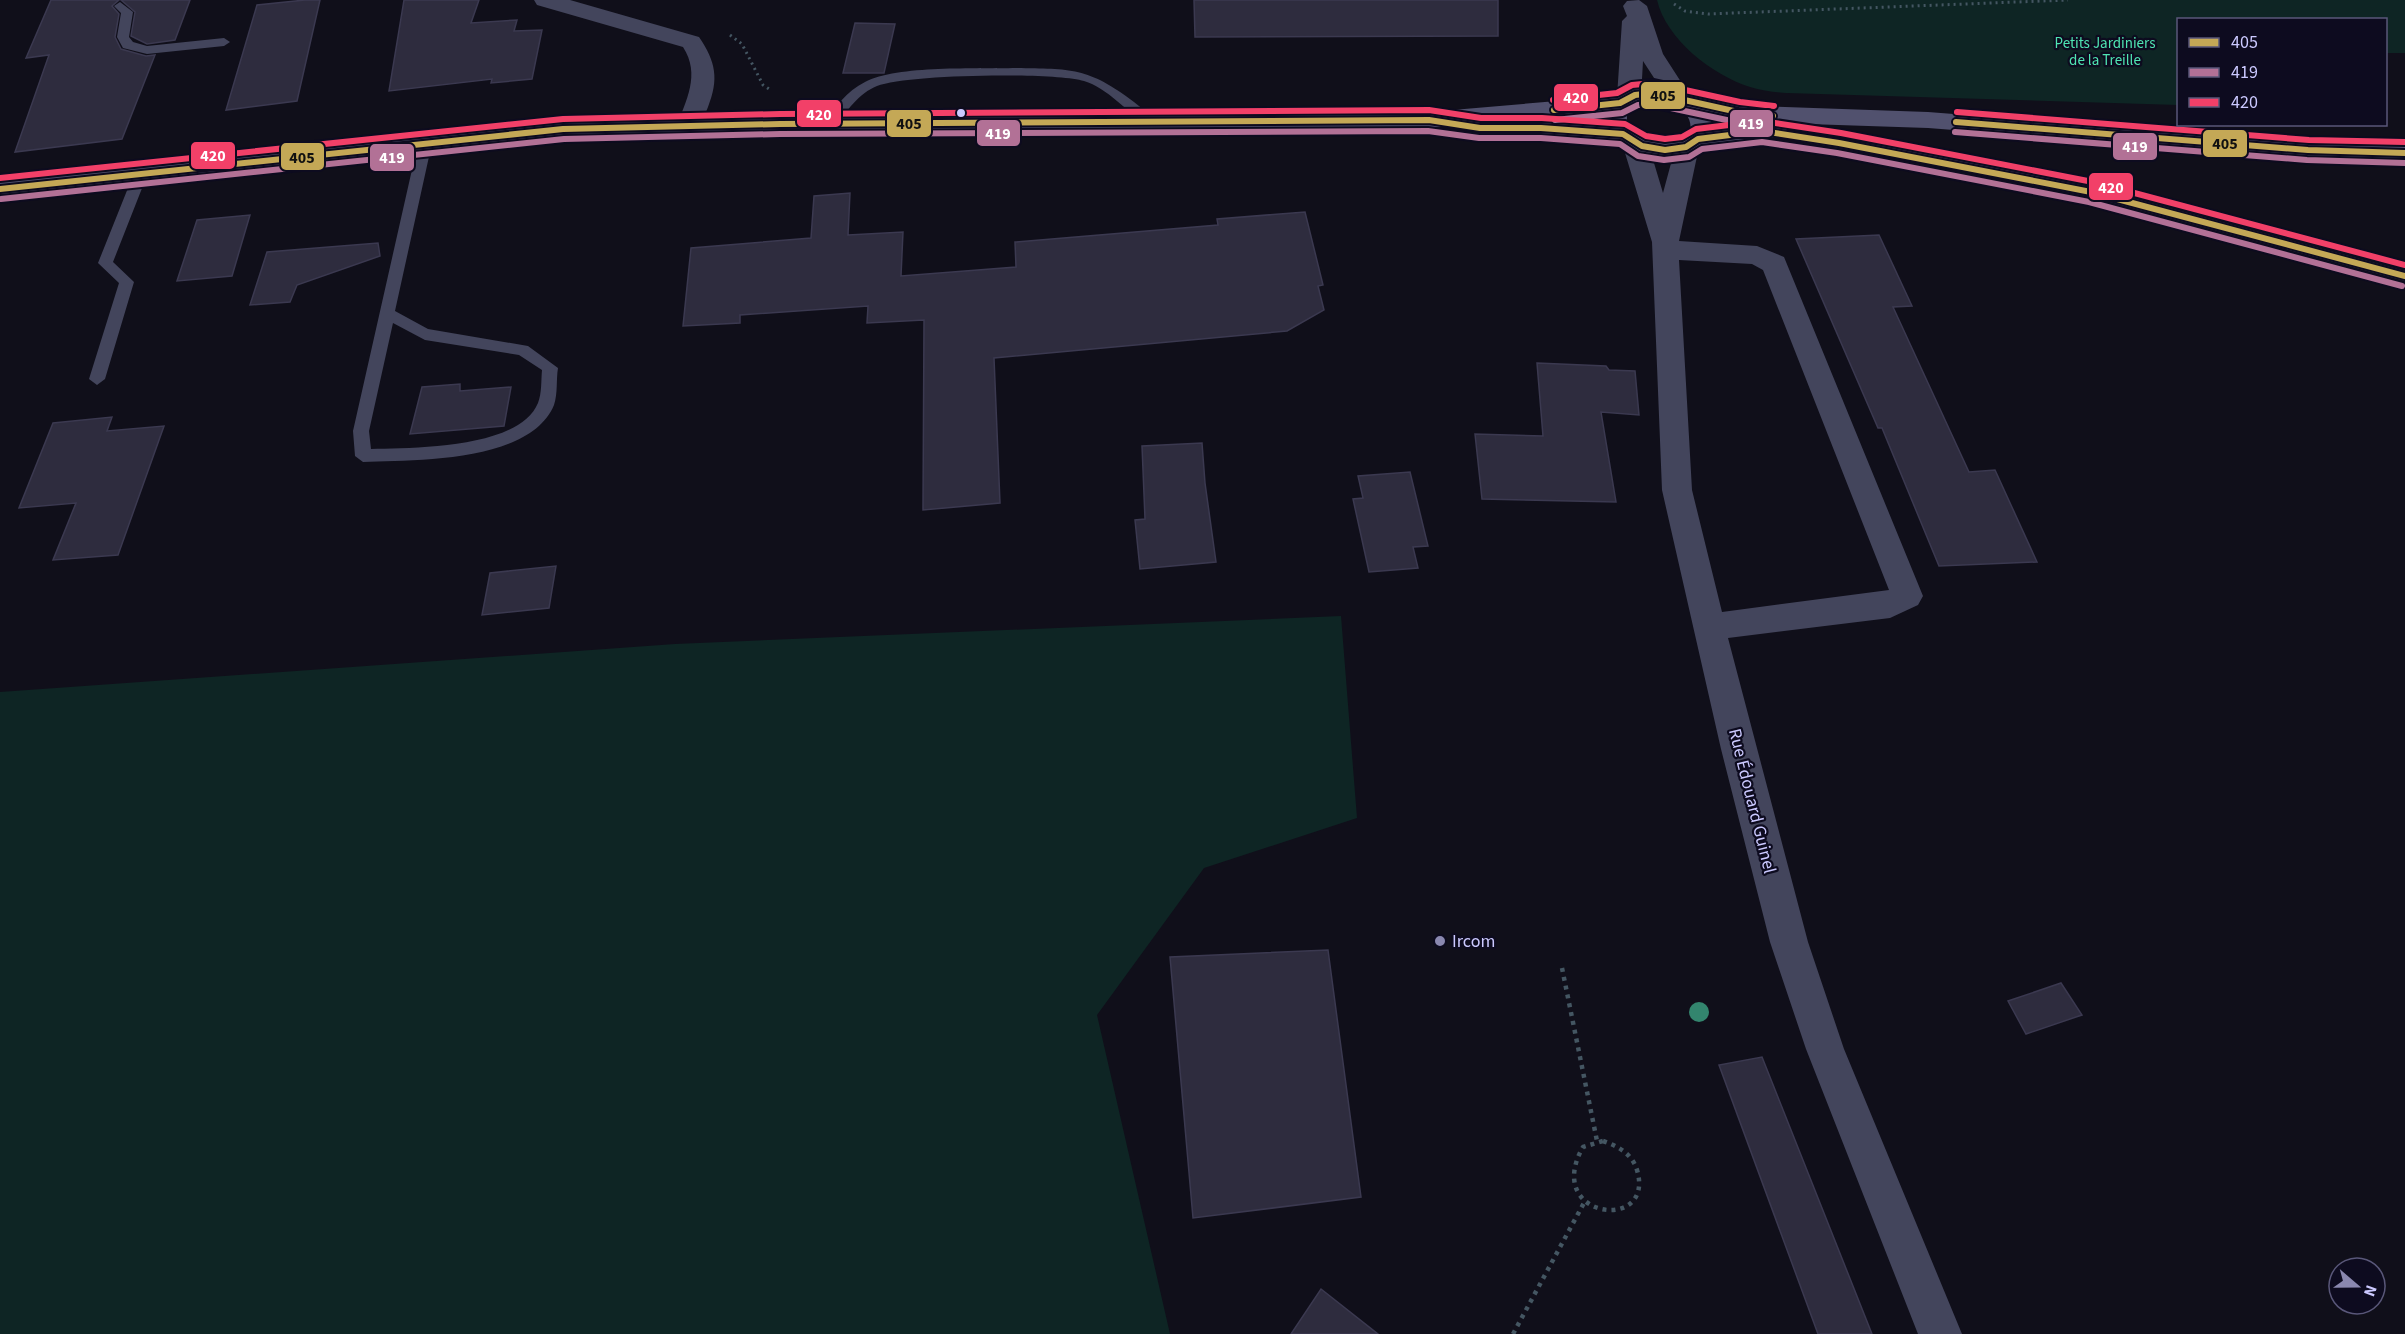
<svg xmlns="http://www.w3.org/2000/svg" width="2405" height="1334" font-family="'Source Sans 3',sans-serif">
	<style>
		.green { fill: #0e2524 }
		.building { fill: #2e2c3e; stroke: #3b3950; stroke-width: 1.5 }
		.lines { fill: none; stroke-linecap: round; stroke-linejoin: round }
		.path-far1 { stroke: #445662; stroke-width: 3; stroke-dasharray: 2 4; stroke-linecap: butt }
		.path { stroke: #445662; stroke-width: 4.5; stroke-dasharray: 4 5; stroke-linecap: butt }
		.service { fill: #43455c; fill-rule: evenodd }
		.minor { fill: #43455c; fill-rule: evenodd }
		.secondary { fill: #51516e; fill-rule: evenodd }
		.bus-1-casing { stroke: #0d0b1f; stroke-width: 10 }
		.bus-2-casing { stroke: #0d0b1f; stroke-width: 10 }
		.bus-3-casing { stroke: #0d0b1f; stroke-width: 10 }
		.bus-1 { stroke: #c4a856; stroke-width: 6 }
		.bus-2 { stroke: #b27196; stroke-width: 6 }
		.bus-3 { stroke: #f24068; stroke-width: 6 }
		.tree { fill: #33856e }
		.bus-dot { fill: #cbc9ff; stroke: #0d0b1f; stroke-width: 2 }
		.poi-dot { fill: #8a88af; stroke: #0d0b1f; stroke-width: 2 }
		.labels { text-anchor: middle; dominant-baseline: central; stroke-width: 4.5; stroke-linejoin: round; paint-order: stroke }
		.far-park-label { font-size: 15px; fill: #4fe5b3; stroke: #0d0b1f }
		.street-label { font-size: 18px; fill: #cbc9ff; stroke: #0d0b1f }
		.poi-label { font-size: 18px; fill: #cbc9ff; stroke: #0d0b1f; text-anchor: start }
		.line-badge { stroke: #0d0b1f; stroke-width: 2 }
		.badge-label { font-size: 16px; text-anchor: middle; font-weight: bold; fill: #fff }
		.pale-badge-label { font-size: 16px; text-anchor: middle; font-weight: bold; fill: #111 }
	</style>
	<rect width="100%" height="100%" fill="#100f1a"/>
	<!-- green -->
	<g class="green">
		<path d="M1657,0H2405V53H2386V20H2178V105L1787,93C1775,92 1762,91 1750,87C1712,75 1666,39 1657,0Z"/>
		<polygon points="1341,616 1357,818 1204,868 1097,1015 1170,1334 0,1334 0,692 675,644"/>
	</g>
	<!-- building -->
	<g class="building">
		<polygon points="51,0 119,0 112,6 119,14 115,37 121,49 146,56 155,55 122,139 15,152 49,55 26,58"/>
		<polygon points="121,0 190,0 175,40 147,44 131,36 135,12"/>
		<polygon points="305,0 320,0 297,101 226,110 257,5"/>
		<polygon points="404,0 479,0 471,23 517,20 514,31 542,30 532,79 491,83 492,79 389,91"/>
		<polygon points="1194,0 1498,0 1498,36 1195,37"/>
		<polygon points="855,23 895,24 884,73 843,73"/>
		<polygon points="850,193 848,235 903,232 901,276 1016,267 1015,242 1218,225 1217,219 1305,212 1323,285 1318,286 1324,310 1287,331 994,358 1000,503 923,510 924,320 867,323 868,306 740,315 740,323 683,326 691,248 811,238 814,196"/>
		<polygon points="250,215 232,276 177,281 197,220"/>
		<polygon points="1879,235 1912,306 1893,307 1969,472 1995,470 2037,562 1939,566 1882,428 1878,428 1796,239"/>
		<polygon points="378,243 380,256 297,285 290,302 250,305 267,252"/>
		<polygon points="1537,363 1606,366 1609,370 1635,371 1639,415 1601,412 1616,502 1482,499 1475,434 1543,436"/>
		<polygon points="460,384 460,391 511,387 504,426 410,434 422,387"/>
		<polygon points="112,417 107,431 164,426 118,555 53,560 76,503 19,508 53,423"/>
		<polygon points="1202,443 1205,483 1216,562 1140,569 1135,520 1145,519 1142,446"/>
		<polygon points="1410,472 1428,546 1413,547 1418,568 1369,572 1353,499 1363,498 1358,476"/>
		<polygon points="556,566 549,608 482,615 490,573"/>
		<polygon points="1328,950 1361,1197 1193,1218 1170,957"/>
		<polygon points="2061,983 2082,1015 2026,1034 2008,1001"/>
		<polygon points="1762,1057 1872,1334 1818,1334 1719,1065"/>
		<polygon points="1321,1289 1378,1334 1291,1334"/>
	</g>
	<g class="lines">
		<!-- path-far1 -->
		<g class="path-far1">
			<polyline points="1674,4 1685,11 1708,14 2068,0"/>
			<polyline points="730,35 742,44 763,85 769,89"/>
		</g>
		<!-- path -->
		<g class="path">
			<polyline points="1562,968 1597,1141"/>
			<path d="M1603,1141C1618,1146 1632,1154 1637,1170C1656,1233 1542,1219 1583,1147Z"/>
			<polyline points="1513,1334 1585,1201"/>
		</g>
		<!-- service -->
		<g class="service">
			<polygon points="120,2 133,12 129,37 133,42 147,46 224,38 230,42 224,46 147,54 123,48 117,37 121,13 114,6"/>
			<path d="M1016,68C1071,69 1088,67 1134,102C1142,109 1152,115 1159,123L1152,127L1147,126C1128,112 1107,88 1084,81C1053,72 906,74 877,86C859,93 846,112 835,127H825L823,124C834,108 847,91 865,82C897,65 978,69 1016,68Z"/>
			<polygon points="1762,127 1908,150 2091,187 2405,271 2405,281 2091,197 1908,160 1757,134 1757,128"/>
			<path d="M425,139L432,143L395,311L428,329L528,346L558,368C556,380 558,393 554,405C530,463 414,460 363,462L355,456L353,431L418,143ZM393,323L425,340L519,355L542,370C541,380 542,393 538,403C519,449 413,448 371,449L369,431Z"/>
			<polygon points="141,168 148,173 113,262 134,282 105,379 97,385 89,379 119,283 98,263 134,173"/>
		</g>
		<!-- minor -->
		<g class="minor">
			<path d="M534,0H570L699,37C716,62 719,79 708,107C704,116 702,126 697,134L688,136L679,134L676,128C686,100 701,75 683,47L537,5Z"/>
			<polygon points="1639,0 1647,6 1663,54 1692,99 1689,104 1680,107 1671,104 1643,61 1641,97 1638,102 1629,105 1620,102 1617,97 1622,21 1627,16 1623,6 1627,1"/>
			<path d="M1635,135L1644,137L1648,143L1663,193L1677,141L1686,139L1695,141L1699,147L1679,241L1757,246L1784,257L1923,596L1918,605L1890,618L1728,638L1808,942L1844,1049L1962,1334H1918L1806,1049L1770,942L1721,749L1662,490L1652,242L1622,143L1626,137ZM1679,260L1752,264L1763,270L1889,590L1722,612L1692,490Z"/>
		</g>
		<!-- secondary -->
		<path class="secondary" d="M1647,85L1755,106L1928,112L2308,142L2405,145V161L2308,158L1928,128L1778,123L1784,124L1787,130L1784,136L1704,146L1677,155L1661,157L1637,152L1614,142L1532,136L1523,134L1520,128L1523,122L1532,120L1603,125V113L1429,128L780,132L563,137L0,198V180L563,121L780,116L1429,112L1616,96L1620,92ZM1647,101C1666,101 1695,108 1690,132C1671,145 1640,143 1627,124V112L1637,103ZM1713,114L1771,122L1716,129Z"/>
		<!-- bus-1 casing -->
		<g class="bus-1-casing">
			<g id="bus-1">
				<polyline points="1554,110 1620,103 1635,95 1653,93 1738,112 1773,116"/>
				<polyline points="1956,122 2308,150 2405,153"/>
				<polyline points="0,189 563,129 780,124 1429,120 1480,128 1541,128 1623,134 1642,146 1665,150 1686,147 1698,139 1762,131 1839,143 2091,192 2405,276"/>
			</g>
		</g>
		<!-- bus-2 casing -->
		<g class="bus-2-casing">
			<g id="bus-2">
				<polyline points="1555,120 1622,113 1638,105 1652,104 1736,122 1772,126"/>
				<polyline points="1955,132 2307,160 2405,163"/>
				<polyline points="1,199 564,139 780,134 1428,131 1479,138 1541,138 1620,144 1638,156 1664,160 1689,157 1702,149 1762,142 1837,153 2089,202 2402,286"/>
			</g>
		</g>
		<!-- bus-3 casing -->
		<g class="bus-3-casing">
			<g id="bus-3">
				<polyline points="1553,100 1617,93 1632,85 1653,83 1740,102 1774,106"/>
				<polyline points="1957,112 2309,140 2405,142"/>
				<polyline points="0,178 563,119 780,114 1429,110 1481,118 1542,118 1625,124 1646,136 1665,139 1682,137 1696,129 1762,121 1841,133 2093,182 2405,265"/>
			</g>
		</g>
		<!-- bus-1 -->
		<use href="#bus-1" class="bus-1"/>
		<!-- bus-2 -->
		<use href="#bus-2" class="bus-2"/>
		<!-- bus-3 -->
		<use href="#bus-3" class="bus-3"/>
	</g>
	<!-- trees -->
	<circle class="tree" cx="1699" cy="1012" r="10"/>
	<!-- markers -->
	<circle class="bus-dot" cx="961" cy="113" r="5"/>
	<circle class="poi-dot" cx="1440" cy="941" r="6"/>
	<g class="labels">
		<!-- far-park labels -->
		<g class="far-park-label">
			<text x="2105" y="43">Petits Jardiniers<tspan x="2105" dy="17">de la Treille</tspan></text>
		</g>
		<!-- street labels -->
		<g class="street-label">
			<text transform="translate(1752 801) rotate(76)">Rue Édouard Guinel</text>
		</g>
		<!-- poi labels -->
		<g class="poi-label">
			<text x="1452" y="941">Ircom</text>
		</g>
	</g>
	<g class="line-badge">
		<rect x="1640" y="81" width="46" height="29" rx="6" fill="#c4a856"/>
		<rect x="1553" y="83" width="46" height="29" rx="6" fill="#f24068"/>
		<rect x="796" y="99" width="46" height="29" rx="6" fill="#f24068"/>
		<rect x="886" y="109" width="46" height="29" rx="6" fill="#c4a856"/>
		<rect x="1729" y="109" width="45" height="29" rx="6" fill="#b27196"/>
		<rect x="976" y="119" width="45" height="28" rx="6" fill="#b27196"/>
		<rect x="2202" y="129" width="46" height="29" rx="6" fill="#c4a856"/>
		<rect x="2112" y="132" width="46" height="29" rx="6" fill="#b27196"/>
		<rect x="190" y="141" width="46" height="29" rx="6" fill="#f24068"/>
		<rect x="280" y="142" width="45" height="29" rx="6" fill="#c4a856"/>
		<rect x="369" y="143" width="46" height="29" rx="6" fill="#b27196"/>
		<rect x="2088" y="172" width="46" height="29" rx="6" fill="#f24068"/>
	</g>
	<g class="badge-label">
		<text x="1576" y="103">420</text>
		<text x="819" y="120">420</text>
		<text x="1751" y="129">419</text>
		<text x="998" y="139">419</text>
		<text x="2135" y="152">419</text>
		<text x="213" y="161">420</text>
		<text x="392" y="163">419</text>
		<text x="2111" y="193">420</text>
	</g>
	<g class="pale-badge-label">
		<text x="1663" y="101">405</text>
		<text x="909" y="129">405</text>
		<text x="2225" y="149">405</text>
		<text x="302" y="163">405</text>
	</g>
	<!-- legend -->
	<rect x="2177" y="18" width="210" height="108" fill="#0d0b1f" stroke="#595779" stroke-width="1.5"/>
	<rect x="2189" y="38" width="30" height="9" fill="#c4a856" stroke="#595779" stroke-width="1.5"/>
	<text x="2231" y="48" font-size="18" fill="#cbc9ff">405</text>
	<rect x="2189" y="68" width="30" height="9" fill="#b27196" stroke="#595779" stroke-width="1.5"/>
	<text x="2231" y="78" font-size="18" fill="#cbc9ff">419</text>
	<rect x="2189" y="98" width="30" height="9" fill="#f24068" stroke="#595779" stroke-width="1.5"/>
	<text x="2231" y="108" font-size="18" fill="#cbc9ff">420</text>
	<!-- north arrow -->
	<g transform="translate(2357 1286) rotate(110)"><circle r="28" fill="#0d0b1f" stroke="#595779" stroke-width="1.5"/>
	<path d="M0-4.5L10 22L0 15L-10 22Z" fill="#8a88af"/>
	<text y="-9" font-size="16" font-weight="bold" text-anchor="middle" fill="#cbc9ff">N</text>
	</g>
</svg>
